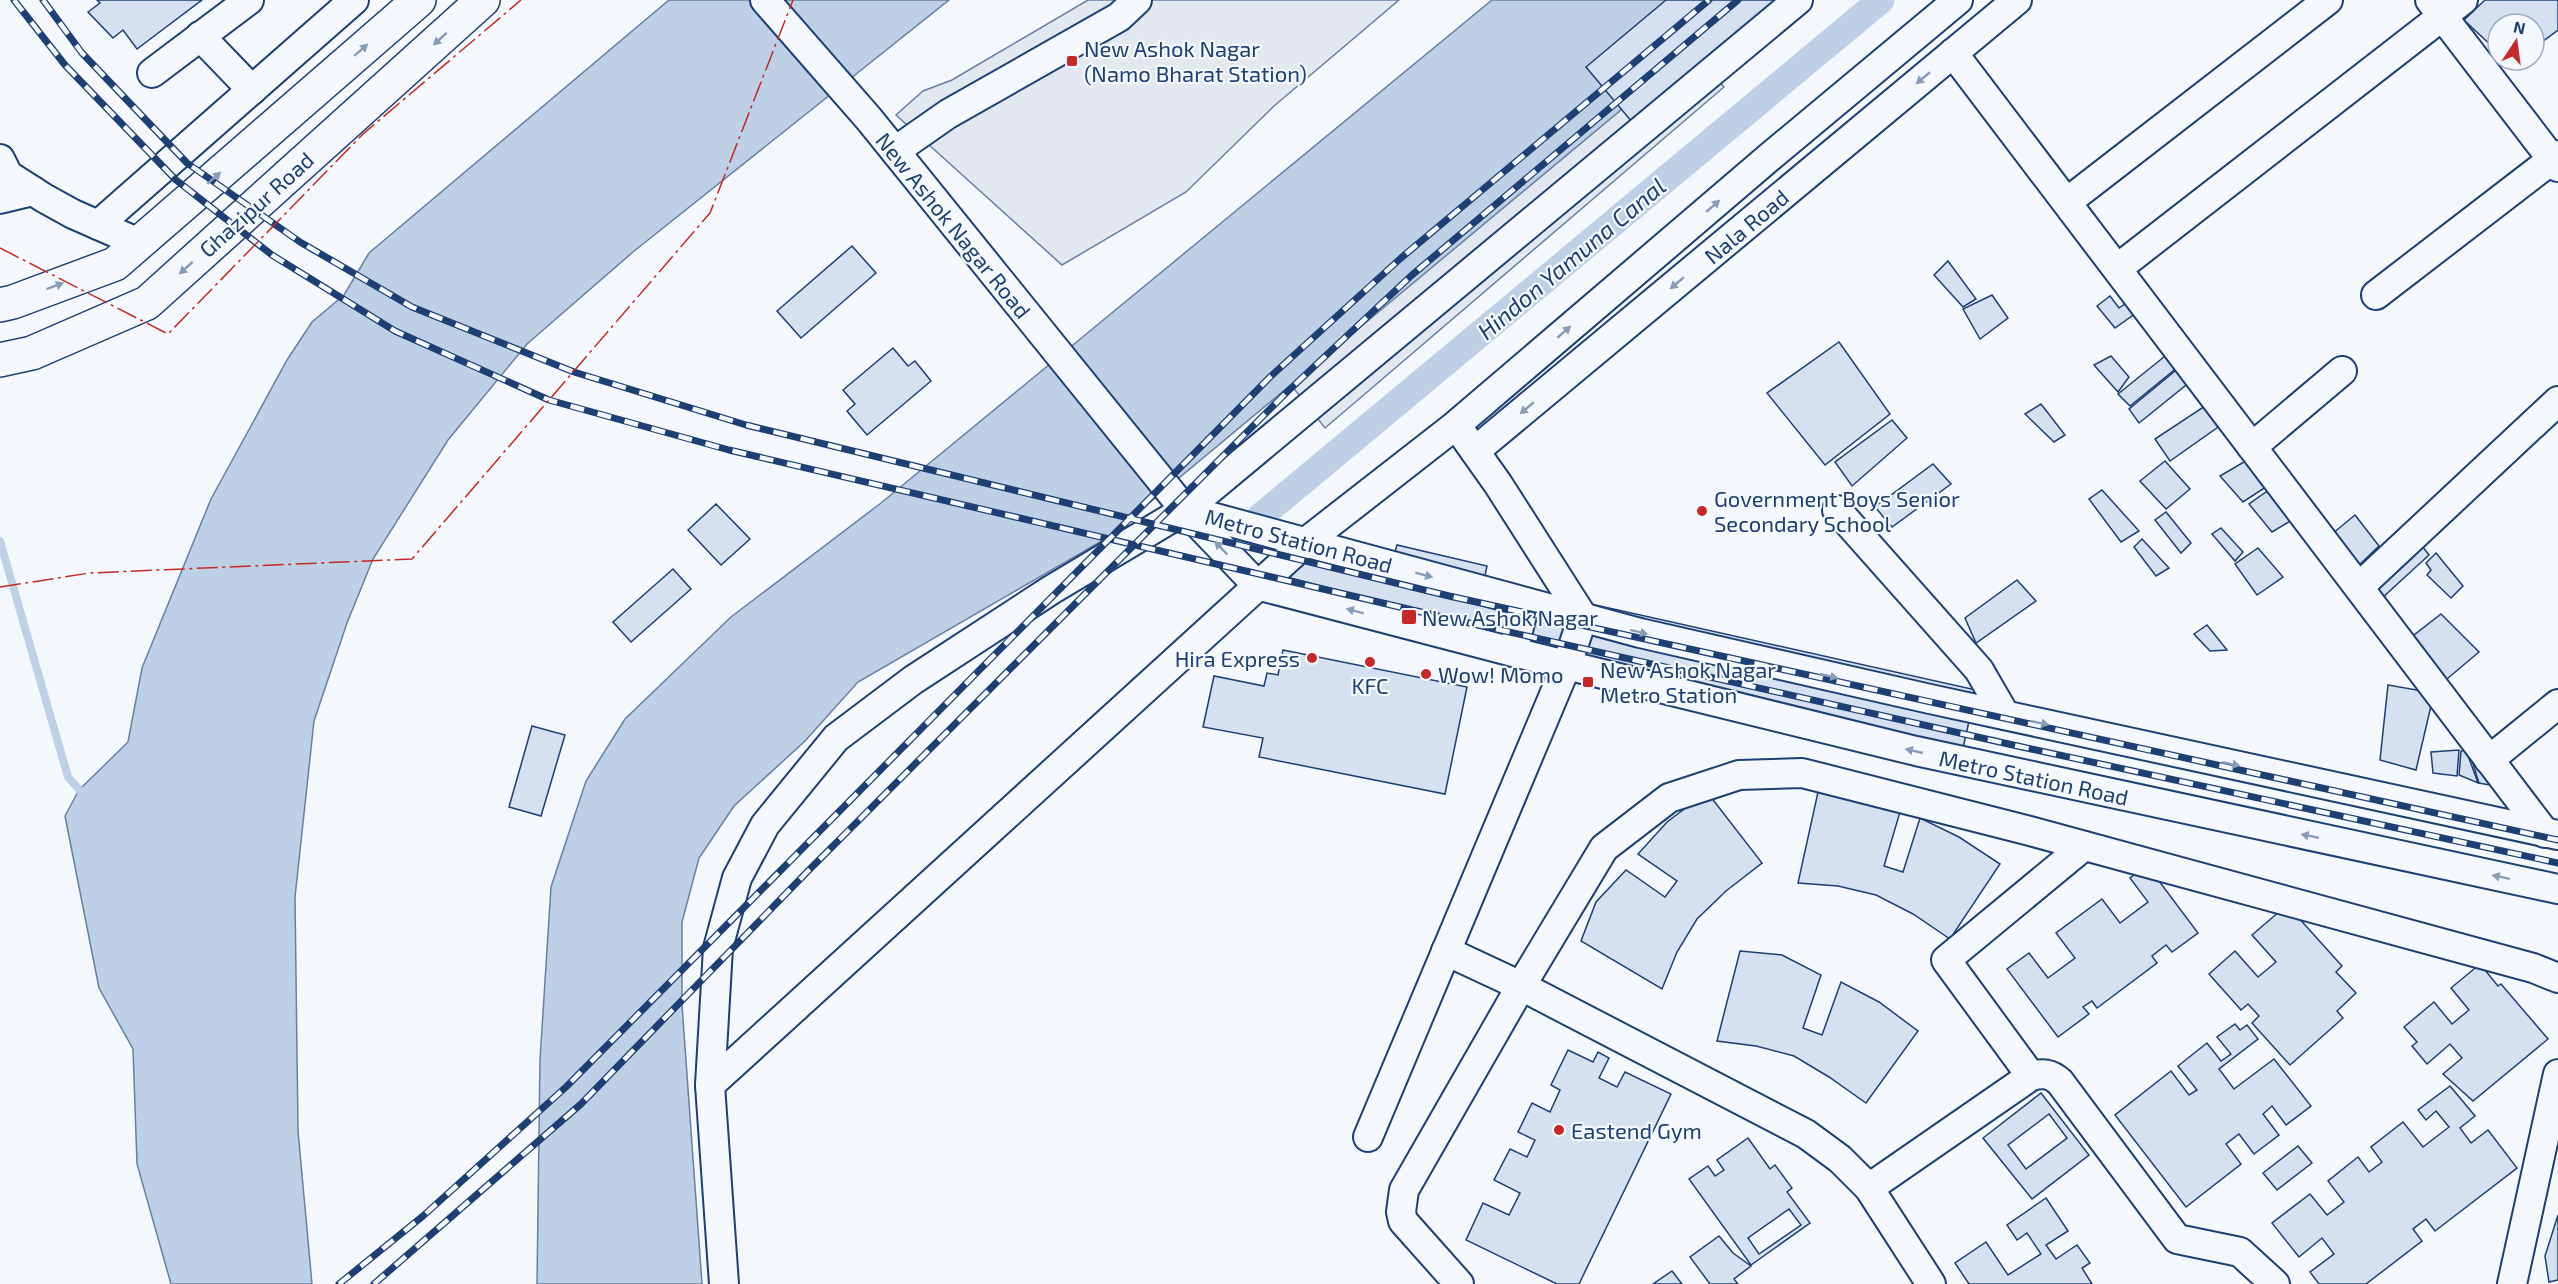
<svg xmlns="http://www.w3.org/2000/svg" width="2558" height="1284" font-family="'Exo 2',sans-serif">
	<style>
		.parking { fill: #e3e8f0; stroke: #687fa3; stroke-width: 1.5 }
		.water { fill: #bed0e5; stroke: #687fa3; stroke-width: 1.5 }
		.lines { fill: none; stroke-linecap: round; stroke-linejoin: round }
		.stream { stroke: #bed0e5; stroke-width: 8 }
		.canal { stroke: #bed0e5; stroke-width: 27 }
		.building { fill: #d5e0f0; stroke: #1d3f73; stroke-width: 1.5; fill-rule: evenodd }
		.minor-casing { stroke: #1d3f73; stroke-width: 32 }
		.major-casing { stroke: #1d3f73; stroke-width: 36 }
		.minor { stroke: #f4f7fb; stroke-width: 28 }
		.major { stroke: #f4f7fb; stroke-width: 33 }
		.rail-casing { stroke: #1d3f73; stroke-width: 7 }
		.rail { stroke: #f4f7fb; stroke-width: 4.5; stroke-dasharray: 14; stroke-linecap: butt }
		.power { stroke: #c62828; stroke-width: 1.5; stroke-dasharray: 21 4.5 3 4.5; stroke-linecap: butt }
		.oneway { fill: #889bb7 }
		.poi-dot { fill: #c62828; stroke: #f4f7fb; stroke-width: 2 }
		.labels { text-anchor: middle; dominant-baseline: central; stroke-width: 4.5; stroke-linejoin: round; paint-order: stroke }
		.poi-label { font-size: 22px; fill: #1d3f73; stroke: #f4f7fb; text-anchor: start }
		.street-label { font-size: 22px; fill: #1d3f73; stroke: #f4f7fb }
		.water-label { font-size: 24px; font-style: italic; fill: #1d3f73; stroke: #f4f7fb }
	</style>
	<rect width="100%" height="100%" fill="#f4f7fb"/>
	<!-- parking -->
	<g class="parking">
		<polygon points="1088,0 1399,0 1274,106 1186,192 1062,265 896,115 923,91 952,80"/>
		<polygon points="1648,2 1724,87 1325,428 1251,334"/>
	</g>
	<!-- water -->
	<g class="water">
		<polygon points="669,0 949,0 633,252 527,344 448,440 373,559 347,623 314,721 295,897 298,1131 312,1284 171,1284 137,1164 133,1049 99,988 65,816 79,790 128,742 142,668 211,499 287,360 312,322 344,295 369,253"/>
		<polygon points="1492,0 1753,0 1107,538 858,682 805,741 734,806 699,858 682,922 682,1005 702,1284 537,1284 540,1060 551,887 586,781 625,719 731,617 881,503"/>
	</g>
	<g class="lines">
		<!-- stream -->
		<polyline class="stream" points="0,541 68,777 85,796"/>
		<!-- canal -->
		<polyline class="canal" points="1260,517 1881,0"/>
	</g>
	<!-- building -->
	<g class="building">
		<polygon points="97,0 202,0 137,49 123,30 113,38 88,12 100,3"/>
		<polygon points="1666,0 1778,0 1632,122 1586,67"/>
		<polygon points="2485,0 2558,0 2558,30 2534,48 2534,24 2498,24 2498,52 2464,20"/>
		<polygon points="852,246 876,273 801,338 777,311"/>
		<polygon points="1948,261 1976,299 1963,307 1934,275"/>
		<polygon points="1992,295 2008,318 1980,339 1963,309"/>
		<polygon points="2110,296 2119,308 2136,296 2143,308 2115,328 2097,306"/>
		<polygon points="1839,342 1890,414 1825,465 1767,393"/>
		<polygon points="893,348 908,366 915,361 931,381 867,435 847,411 855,404 843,390"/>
		<polygon points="2175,348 2184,362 2130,406 2118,394"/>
		<polygon points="2111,356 2129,377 2118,392 2094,365"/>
		<polygon points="2186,362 2196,377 2139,423 2129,409"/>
		<polygon points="2214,400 2228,420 2170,461 2155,439"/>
		<polygon points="2041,404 2065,435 2054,442 2025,414"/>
		<polygon points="1892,420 1907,438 1852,486 1835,462"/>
		<polygon points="2254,456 2272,483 2243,502 2220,476"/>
		<polygon points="2165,461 2190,489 2166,509 2140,481"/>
		<polygon points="1933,464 1951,484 1892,527 1875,507"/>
		<polygon points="2276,485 2297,517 2272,532 2249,504"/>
		<polygon points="2102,490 2139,531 2121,542 2089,499"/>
		<polygon points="716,504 750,539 721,565 688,530"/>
		<polygon points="2166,512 2191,543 2181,553 2155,520"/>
		<polygon points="2355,515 2379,546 2357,567 2332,534"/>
		<polygon points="2221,528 2243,552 2235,561 2212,534"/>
		<polygon points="1283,534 1393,559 1397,545 1487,566 1484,580 1976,690 1963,748 1270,593"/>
		<polygon points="2142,539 2169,568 2156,576 2134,547"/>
		<polygon points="2422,546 2429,555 2382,598 2369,579"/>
		<polygon points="2258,548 2283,577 2257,595 2235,564"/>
		<polygon points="2436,553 2463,586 2451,598 2427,575 2431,570 2426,563"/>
		<polygon points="673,569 691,589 631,642 613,622"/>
		<polygon points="2017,580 2036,601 1976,643 1965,618"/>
		<polygon points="2441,614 2479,652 2441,684 2409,639"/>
		<polygon points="2207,625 2227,650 2210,651 2194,634"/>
		<polygon points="1283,650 1467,687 1445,794 1259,757 1263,738 1203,727 1214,676 1264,686 1267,673 1278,675"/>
		<polygon points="2388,685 2434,693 2416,770 2380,760"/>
		<polygon points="532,726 565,735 541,816 509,807"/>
		<polygon points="2459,750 2457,776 2433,773 2431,752"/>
		<polygon points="2466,750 2478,783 2459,775 2461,751"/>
		<polygon points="2469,751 2495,786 2479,783"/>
		<polygon points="1707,792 1762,863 1726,891 1697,919 1677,952 1662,989 1581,941 1596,902 1626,870 1665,897 1677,881 1638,854 1667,822"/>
		<polygon points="1818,792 1860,794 1900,812 1884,866 1903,872 1920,818 1959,837 2000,864 1950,939 1913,914 1876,895 1838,886 1798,883"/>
		<polygon points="2147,865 2198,933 2172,952 2166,945 2152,956 2157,963 2097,1008 2092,1001 2083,1007 2089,1014 2058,1037 2007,969 2029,953 2048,978 2075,958 2056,933 2102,899 2120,923 2148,902 2130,878"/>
		<polygon points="2287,905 2342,966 2336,972 2356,993 2337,1011 2343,1018 2290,1065 2252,1023 2259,1016 2248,1004 2241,1010 2209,974 2235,951 2258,977 2276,962 2252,935"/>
		<polygon points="1740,951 1782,955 1821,975 1803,1028 1822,1035 1841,982 1879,1002 1918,1031 1866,1103 1829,1077 1794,1056 1756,1046 1717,1041"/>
		<polygon points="2480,964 2498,986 2501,984 2548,1039 2473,1101 2443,1074 2462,1058 2450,1044 2427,1064 2412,1046 2417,1042 2404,1027 2434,1002 2452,1024 2469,1010 2451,988"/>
		<polygon points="2235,1024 2240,1030 2247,1025 2258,1039 2219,1069 2234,1089 2274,1059 2311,1106 2286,1125 2272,1106 2263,1114 2279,1135 2254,1154 2239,1134 2226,1144 2241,1164 2186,1207 2115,1115 2171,1071 2189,1095 2197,1090 2178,1066 2207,1043 2221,1061 2231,1054 2217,1037"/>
		<polygon points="1568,1050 1593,1062 1598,1052 1609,1058 1599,1078 1617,1087 1625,1072 1671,1094 1579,1284 1557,1284 1466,1240 1483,1203 1509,1215 1520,1193 1494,1180 1510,1149 1527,1157 1535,1140 1518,1132 1532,1103 1550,1112 1560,1090 1551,1085"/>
		<polygon points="2450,1086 2475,1116 2460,1128 2471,1143 2488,1130 2517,1168 2435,1231 2426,1219 2413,1229 2422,1241 2366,1284 2319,1284 2310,1272 2334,1254 2322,1238 2299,1257 2272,1223 2310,1194 2327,1215 2344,1202 2328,1181 2358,1157 2369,1172 2382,1162 2371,1147 2403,1122 2423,1147 2449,1127 2436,1111 2426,1120 2418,1110"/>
		<path d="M2041,1093L2089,1155L2032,1199L1983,1138ZM2049,1114L2067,1138L2026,1169L2008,1145Z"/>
		<path d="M1748,1138L1770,1169L1775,1165L1792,1188L1787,1192L1810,1223L1751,1265L1689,1179L1708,1166L1715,1176L1724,1170L1717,1160ZM1789,1209L1801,1225L1759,1254L1748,1238Z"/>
		<polygon points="2298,1146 2312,1163 2277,1190 2263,1173"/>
		<polygon points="2046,1198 2068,1231 2046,1245 2056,1259 2077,1245 2090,1263 2082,1268 2092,1284 1969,1284 1955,1263 1986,1242 2008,1275 2041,1254 2027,1233 2017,1240 2007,1225"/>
		<polygon points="2558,1215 2558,1280 2549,1282 2545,1256"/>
		<polygon points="1719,1236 1733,1253 1751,1266 1734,1279 1738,1284 1710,1284 1690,1257"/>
		<polygon points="1672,1271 1682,1284 1653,1284"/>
	</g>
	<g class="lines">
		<!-- minor casing -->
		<g class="minor-casing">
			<g id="minor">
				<polyline points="765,0 869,119 1185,510 1257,585 1513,652 1916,751 2558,889"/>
				<polyline points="2430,0 2558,167"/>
				<polyline points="200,36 252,90"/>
				<polyline points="1953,53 2545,833"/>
				<polyline points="152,73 249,0"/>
				<polyline points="895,151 948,114 1119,17 1137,0"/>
				<polyline points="0,159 8,175 44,198 73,214 139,243"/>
				<polyline points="0,199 33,191"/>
				<polyline points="2067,202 2328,0"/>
				<polyline points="98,225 354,0"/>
				<polyline points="2118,268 2463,0"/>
				<polyline points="2376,295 2558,155"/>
				<polyline points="1464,436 1498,484 1583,617"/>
				<polyline points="2252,447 2342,371"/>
				<polyline points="1475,451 2017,0"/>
				<polyline points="1186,510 1640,633 1930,699 2558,835"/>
				<polyline points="1837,510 1979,670 2005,715"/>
				<polyline points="2359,587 2558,401"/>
				<polyline points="1513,652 1525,602"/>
				<polyline points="2489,760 2558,704"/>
				<polyline points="1446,951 1521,986 1806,1134 1840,1159 1869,1188 1931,1284"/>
				<polyline points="2031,1076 1946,960 2084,846"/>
				<polyline points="710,1085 1306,542 1456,425 1772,155 1958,0"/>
				<polyline points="1368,1137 1567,664 1583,617"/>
				<path d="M1869,1188L2031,1076C2043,1073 2050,1073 2060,1082L2177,1239L2240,1252L2275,1284"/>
				<polyline points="724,1284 710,1085 718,948 737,878 765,825 836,738 913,680 1051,590 1185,510 1798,0"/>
				<polyline points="1459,1284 1403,1221 1401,1212 1404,1190 1521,986 1604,848 1669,798 1739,775 1802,773 2030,831 2533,968 2558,978"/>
				<polyline points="2512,1284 2558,1074"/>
			</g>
		</g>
		<!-- major casing -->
		<g class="major-casing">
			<g id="major">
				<polyline points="0,305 13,302 115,264 419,0"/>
				<polyline points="0,360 32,353 147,303 483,0"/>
			</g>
		</g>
		<!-- minor -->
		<use href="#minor" class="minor"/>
		<!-- major -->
		<use href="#major" class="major"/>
		<!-- rail casing -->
		<g class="rail-casing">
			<g id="rail">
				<polyline points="14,0 65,65 176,180 272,255 395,331 549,400 729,450 1438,616 2013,745 2558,863"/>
				<polyline points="43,0 82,53 187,163 300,242 412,307 574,372 746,425 1449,596 2558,840"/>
				<polyline points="339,1284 423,1216 566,1087 1270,377 1401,258 1709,0"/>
				<polyline points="374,1284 581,1104 807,872 1288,391 1412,275 1738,0"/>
			</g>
		</g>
		<!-- rail -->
		<use href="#rail" class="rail"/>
		<!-- power -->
		<g class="power">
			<polyline points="0,248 168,334 363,134 521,0"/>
			<polyline points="0,587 90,573 412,559 710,213 793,0"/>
		</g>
	</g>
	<!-- one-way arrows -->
	<defs><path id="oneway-solid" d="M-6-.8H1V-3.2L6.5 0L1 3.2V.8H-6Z" transform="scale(1.5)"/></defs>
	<g class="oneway">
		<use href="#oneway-solid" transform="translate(440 39) rotate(138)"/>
		<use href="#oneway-solid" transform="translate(361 50) rotate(-41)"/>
		<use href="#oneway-solid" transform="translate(1923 78) rotate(140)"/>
		<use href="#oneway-solid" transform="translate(214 178) rotate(-41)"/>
		<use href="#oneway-solid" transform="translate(1713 206) rotate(-41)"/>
		<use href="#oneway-solid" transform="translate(186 268) rotate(138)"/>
		<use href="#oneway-solid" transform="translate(1677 283) rotate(140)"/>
		<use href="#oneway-solid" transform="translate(55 286) rotate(-21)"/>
		<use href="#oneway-solid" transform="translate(1564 332) rotate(-41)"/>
		<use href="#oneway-solid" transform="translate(1527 408) rotate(140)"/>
		<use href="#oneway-solid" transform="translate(1221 548) rotate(-134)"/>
		<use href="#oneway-solid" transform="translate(1424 575) rotate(15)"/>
		<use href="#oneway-solid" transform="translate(1355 611) rotate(-165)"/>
		<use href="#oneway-solid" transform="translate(1639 632) rotate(14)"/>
		<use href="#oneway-solid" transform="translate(1829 676) rotate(13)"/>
		<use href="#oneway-solid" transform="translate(2040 723) rotate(12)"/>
		<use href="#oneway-solid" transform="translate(1914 751) rotate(-167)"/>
		<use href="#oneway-solid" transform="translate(2231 764) rotate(12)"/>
		<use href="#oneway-solid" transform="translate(2310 836) rotate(-168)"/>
		<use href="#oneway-solid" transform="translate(2501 877) rotate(-168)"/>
	</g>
	<!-- markers -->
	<g class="poi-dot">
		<rect x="1066" y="55" width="12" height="12" rx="3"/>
		<circle cx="1702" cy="511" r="6"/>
		<rect x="1401" y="609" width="16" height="16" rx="3"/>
		<circle cx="1312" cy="658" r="6"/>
		<circle cx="1370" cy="662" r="6"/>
		<circle cx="1426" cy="674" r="6"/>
		<rect x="1582" y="676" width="12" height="12" rx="3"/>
		<circle cx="1559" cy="1130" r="6"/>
	</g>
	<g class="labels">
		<!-- poi labels -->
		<g class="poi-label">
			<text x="1084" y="48">New Ashok Nagar<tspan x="1084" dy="25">(Namo Bharat Station)</tspan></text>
			<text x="1714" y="498">Government Boys Senior<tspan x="1714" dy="25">Secondary School</tspan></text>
			<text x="1422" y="617">New Ashok Nagar</text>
			<text x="1300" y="658" text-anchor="end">Hira Express</text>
			<text x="1600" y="669">New Ashok Nagar<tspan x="1600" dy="25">Metro Station</tspan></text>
			<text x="1438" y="674">Wow! Momo</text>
			<text x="1370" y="685" text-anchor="middle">KFC</text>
			<text x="1571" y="1130">Eastend Gym</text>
		</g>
		<!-- street labels -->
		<g class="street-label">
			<text transform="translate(256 204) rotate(-42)">Ghazipur Road</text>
			<text transform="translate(954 225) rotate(51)">New Ashok Nagar Road</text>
			<text transform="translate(1746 226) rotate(-40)">Nala Road</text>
			<text transform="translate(1299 540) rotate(15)">Metro Station Road</text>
			<text transform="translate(2034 777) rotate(12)">Metro Station Road</text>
		</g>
		<!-- water labels -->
		<g class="water-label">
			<text transform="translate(1571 258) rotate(-40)">Hindon Yamuna Canal</text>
		</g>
	</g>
	<!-- north arrow -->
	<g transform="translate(2516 42) rotate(13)"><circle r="28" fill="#f4f7fb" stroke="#9eadc5" stroke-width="1.5"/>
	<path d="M0-4.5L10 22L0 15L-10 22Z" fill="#c62828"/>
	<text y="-9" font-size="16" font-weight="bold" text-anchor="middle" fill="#1d3f73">N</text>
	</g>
</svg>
